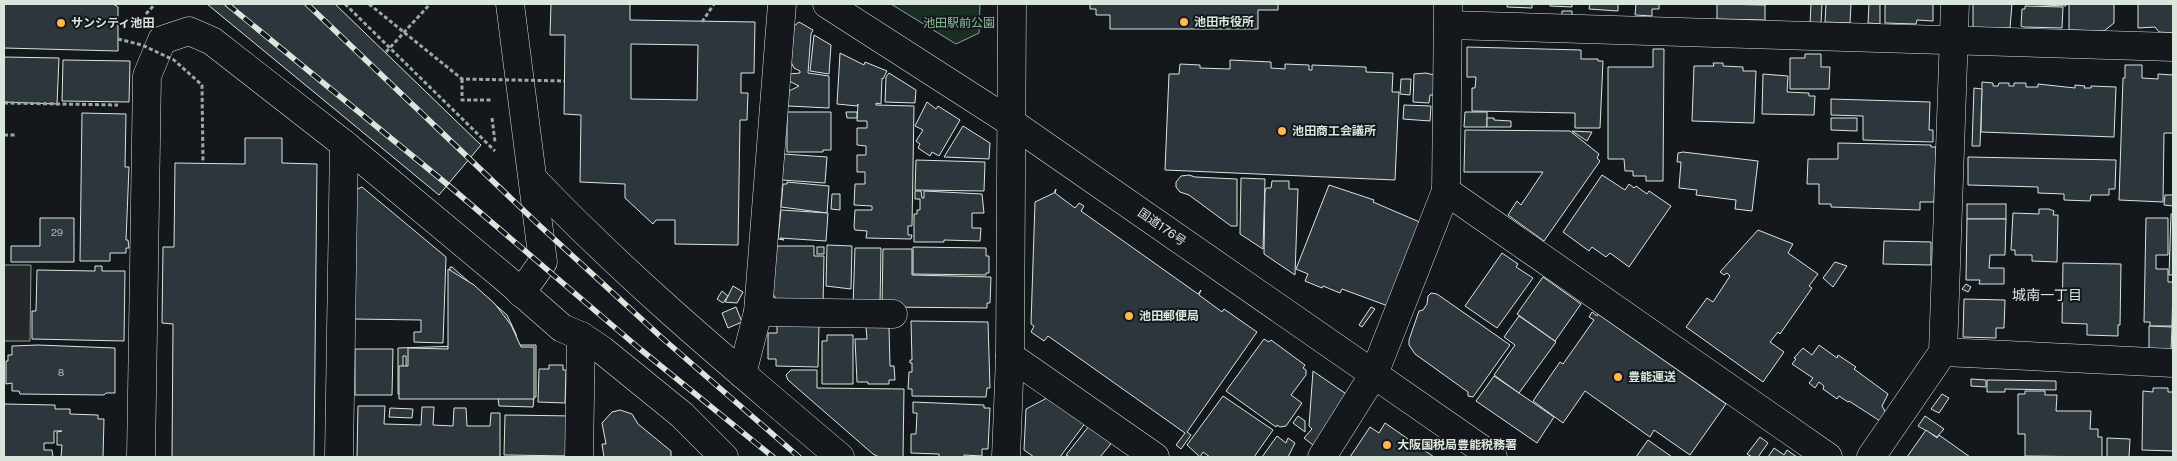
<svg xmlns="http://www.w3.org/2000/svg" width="2177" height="461" font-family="'Public Sans','Noto Sans JP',sans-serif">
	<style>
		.green { fill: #1a2d24; stroke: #939e99 }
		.parking { fill: #24282b; stroke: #939e99 }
		.building { fill: #2c363c; stroke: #d8e6dc; fill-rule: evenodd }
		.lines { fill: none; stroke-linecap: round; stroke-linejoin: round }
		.minor-casing { stroke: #d8e6dc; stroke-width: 29 }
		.tertiary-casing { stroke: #d8e6dc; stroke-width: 29 }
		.trunk-casing { stroke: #d8e6dc; stroke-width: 29 }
		.path { stroke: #9da8a2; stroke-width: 3; stroke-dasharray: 4 2.5; stroke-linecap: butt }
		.minor { stroke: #14181c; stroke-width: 28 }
		.tertiary { stroke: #14181c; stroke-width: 28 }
		.trunk { stroke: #14181c; stroke-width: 28 }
		.rail-casing { stroke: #d8e6dc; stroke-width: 5.5 }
		.rail { stroke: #14181c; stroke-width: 4; stroke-dasharray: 11; stroke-linecap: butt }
		.path-bridge { stroke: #9da8a2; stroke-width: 3; stroke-dasharray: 4 2.5; stroke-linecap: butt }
		.poi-dot { fill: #ffb74d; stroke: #14181c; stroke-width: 2 }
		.labels { text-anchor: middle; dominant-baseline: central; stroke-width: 4; stroke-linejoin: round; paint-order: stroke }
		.number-label { font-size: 10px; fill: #adbab4 }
		.poi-label { font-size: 12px; font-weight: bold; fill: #d8e6dc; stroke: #14181c; text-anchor: start }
		.park-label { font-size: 12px; fill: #8ac095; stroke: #14181c }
		.street-label { font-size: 12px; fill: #d8e6dc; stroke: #14181c }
		.neighbourhood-label { font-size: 14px; fill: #d8e6dc; stroke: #14181c }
	</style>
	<rect width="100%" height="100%" fill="#14181c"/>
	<!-- green -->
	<polygon class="green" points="891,4 980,4 979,33 956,44"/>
	<!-- parking -->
	<polygon class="parking" points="4,265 31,265 30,341 4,341"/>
	<!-- building -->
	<g class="building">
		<polygon points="4,4 113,4 118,7 118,51 4,48"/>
		<polygon points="207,4 335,4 481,145 439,195"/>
		<path d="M551,4H630V20L755,22L754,73H741V93H748L747,120H740L738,245L675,244V220H656L653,224L625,198V184L580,182L581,115L564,114L565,35H550ZM631,44L698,45L697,100L631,99Z"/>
		<polygon points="1090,4 1278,4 1278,10 1258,10 1258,29 1110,29 1110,15 1096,15 1096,9 1090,9"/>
		<polygon points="1507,4 1532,4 1532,8 1507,7"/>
		<polygon points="1550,4 1572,4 1572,7 1550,6"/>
		<polygon points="1590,4 1618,4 1618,11 1589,9"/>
		<polygon points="1636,4 1659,4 1659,9 1652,9 1652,16 1635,15"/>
		<polygon points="1717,4 1765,5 1765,20 1717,19"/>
		<polygon points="1811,4 1822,4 1821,24 1810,24"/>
		<polygon points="1826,4 1851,4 1850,23 1825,22"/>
		<polygon points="1869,4 1880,4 1880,24 1868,23"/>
		<polygon points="1885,4 1933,4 1933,21 1917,20 1916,24 1885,23"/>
		<polygon points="1973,4 2012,4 2010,28 1973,28"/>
		<polygon points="2021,4 2066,4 2066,6"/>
		<polygon points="2069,4 2114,4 2114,23 2104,31 2069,30"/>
		<polygon points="2138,4 2173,4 2173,33 2159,32 2155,27 2138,28"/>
		<polygon points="2025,6 2063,7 2062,28 2024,27 2021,26 2022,9 2025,9"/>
		<polygon points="1562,11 1572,11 1572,16 1562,15"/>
		<polygon points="799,22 813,30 811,34 808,73 829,76 829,108 788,106 789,91 799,86 789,81 789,74 800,73 800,71 794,68 791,62 794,26"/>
		<polygon points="814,35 831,45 829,74 810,71"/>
		<polygon points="1467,47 1581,50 1581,59 1598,59 1598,61 1603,61 1600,128 1575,128 1575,113 1472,111 1472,88 1475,88 1476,77 1467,77"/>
		<polygon points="1653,49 1664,49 1663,181 1646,181 1646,176 1633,176 1633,171 1625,171 1624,159 1608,159 1608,67 1653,67"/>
		<polygon points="840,53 864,65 865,62 887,71 883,79 882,78 881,104 876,103 876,105 914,106 912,226 908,226 908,235 912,235 911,239 866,238 867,231 855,230 854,227 855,210 872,210 872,206 854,205 855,184 865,184 865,172 857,172 857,155 866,155 866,146 857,145 857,128 867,128 867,121 857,121 858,104 857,106 837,104"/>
		<polygon points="1805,54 1821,54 1821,67 1830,67 1829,89 1790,89 1790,58 1805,58"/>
		<polygon points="4,57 59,58 57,104 4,102"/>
		<polygon points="63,60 130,61 129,102 62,101"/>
		<polygon points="1230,60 1271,62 1271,68 1285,69 1285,64 1309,65 1309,70 1312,70 1312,65 1366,67 1366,72 1393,73 1392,92 1399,92 1395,180 1165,170 1169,74 1179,74 1180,64 1200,65 1200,68 1230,69"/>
		<polygon points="1713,63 1723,63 1723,66 1743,67 1743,71 1756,71 1754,123 1692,121 1694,66 1714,66"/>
		<polygon points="2125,65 2142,65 2142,78 2158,79 2158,74 2173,75 2173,133 2164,133 2163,202 2119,200 2123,78 2125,78"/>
		<polygon points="889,73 916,90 915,103 885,102 886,77"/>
		<polygon points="1426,73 1434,75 1435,95 1430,95 1429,103 1413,102 1414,74"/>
		<polygon points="1763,74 1788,76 1787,92 1809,93 1809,96 1815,96 1814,115 1762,114"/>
		<polygon points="1401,79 1411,79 1410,95 1400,94"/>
		<polygon points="1982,82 1993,83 1993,86 1998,86 1999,83 2009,83 2009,86 2014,86 2014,83 2026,83 2026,87 2038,87 2038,84 2075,88 2075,85 2085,86 2084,88 2091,88 2091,86 2116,87 2114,137 1981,132"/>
		<polygon points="1974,88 1982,89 1980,146 1972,146"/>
		<polygon points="1831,99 1930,102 1929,130 1933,130 1933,142 1863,140 1863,116 1831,115"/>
		<polygon points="927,102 936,109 938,106 960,120 939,156 932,152 930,156 918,148 920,144 916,141 923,130 915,126"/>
		<polygon points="1404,105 1431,106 1430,121 1403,119"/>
		<polygon points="787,112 831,112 831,150 823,150 823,152 787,152"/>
		<polygon points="846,112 857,112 857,118 847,118"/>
		<polygon points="1465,112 1487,112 1487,127 1464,127"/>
		<polygon points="82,113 126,114 125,167 129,167 126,240 128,240 129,248 126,248 126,253 110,253 110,261 80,261"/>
		<polygon points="1487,118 1494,118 1494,120 1511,121 1511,127 1487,127"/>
		<polygon points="1831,118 1857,118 1857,131 1831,130"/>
		<polygon points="963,126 990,143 989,159 944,157"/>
		<polygon points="1465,130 1570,131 1599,154 1597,158 1600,161 1544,241 1508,215 1517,201 1521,205 1543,172 1464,172"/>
		<polygon points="1572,131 1592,132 1587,141"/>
		<polygon points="245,138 282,138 282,163 317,164 314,457 172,457 173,324 162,323 163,247 174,247 175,163 245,164"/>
		<polygon points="1838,143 1931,145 1931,147 1936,147 1934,202 1920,202 1920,210 1831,207 1831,204 1819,204 1819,184 1807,184 1808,159 1838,159"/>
		<polygon points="1683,152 1758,161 1752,211 1735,209 1736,200 1696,195 1697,190 1679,188 1681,162 1677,162 1678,153"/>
		<polygon points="784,154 827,157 825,183 782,180"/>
		<polygon points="1968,157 2116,160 2115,189 2109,189 2109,195 2091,195 2090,201 2064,200 2064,194 2038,193 2038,187 1968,185"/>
		<polygon points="916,160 985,162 984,191 915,190"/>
		<polygon points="1189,175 1195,177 1237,179 1237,226 1231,226 1189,195 1180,192 1176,187 1176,182 1181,176"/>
		<polygon points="1602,175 1625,190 1629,184 1634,188 1636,186 1647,194 1649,191 1671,206 1629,267 1610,253 1606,257 1592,247 1589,251 1563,232"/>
		<polygon points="1241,178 1265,179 1263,249 1240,234"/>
		<polygon points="1272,181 1289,181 1289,189 1298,189 1295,275 1264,254 1265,192 1266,188 1271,188"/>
		<polygon points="787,182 829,186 827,213 781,207 783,184 787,184"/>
		<polygon points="1329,185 1374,200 1373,202 1422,223 1388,306 1342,289 1340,293 1323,286 1322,288 1305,281 1308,274 1296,269"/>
		<polygon points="362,187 446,257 443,343 414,342 414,332 421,332 421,320 354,319 355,190"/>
		<polygon points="1056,189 1055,193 1075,208 1079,203 1084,206 1081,211 1198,294 1201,290 1199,295 1222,312 1224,309 1257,332 1187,432 1191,435 1181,449 1176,445 1185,433 1048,336 1044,341 1031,332 1034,326 1031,324 1035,202 1054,193"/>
		<polygon points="915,191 921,191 922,198 924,198 924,191 982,194 984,213 972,213 972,228 981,228 980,241 944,240 944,242 914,242 914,214 917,214 917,210 920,210 920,199 915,199"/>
		<polygon points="832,194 840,194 840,210 831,209"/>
		<polygon points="2165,195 2173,195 2173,206 2164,205"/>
		<rect x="1967" y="204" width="39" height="15"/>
		<polygon points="2039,209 2049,209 2054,211 2053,215 2058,215 2057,262 2032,261 2032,255 2015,255 2015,250 2011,250 2013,213 2039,214"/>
		<polygon points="781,210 828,213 826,241 780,238 784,240 778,239"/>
		<polygon points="2171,214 2173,214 2173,275 2169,275"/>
		<polygon points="40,218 74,218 74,262 11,262 11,246 40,246"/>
		<polygon points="2146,218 2168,218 2168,255 2156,255 2156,269 2168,269 2168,282 2173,282 2172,326 2150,326 2150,322 2144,322"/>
		<polygon points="1967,219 2006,219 2005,255 1990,255 1989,268 2004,268 2004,284 1979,284 1980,280 1966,280"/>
		<polygon points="1758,230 1793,244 1788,253 1818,274 1809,286 1812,288 1780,334 1778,332 1770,342 1784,352 1763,382 1686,327 1707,298 1713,302 1730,276 1727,273 1724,275 1720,272"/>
		<polygon points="1884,241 1931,242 1931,265 1883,264"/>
		<polygon points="827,245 852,246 851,289 826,286"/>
		<polygon points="777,246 814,246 814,256 824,256 823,306 778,301 772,293"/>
		<rect x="817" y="247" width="7" height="7"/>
		<polygon points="913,247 986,248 986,256 989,256 989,273 986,273 986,275 913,274"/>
		<polygon points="855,248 881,248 880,306 853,306"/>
		<polygon points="883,249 912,249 912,275 991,277 990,303 987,303 987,308 882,307"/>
		<polygon points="1502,253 1518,264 1516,267 1533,278 1497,328 1465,306"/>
		<polygon points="1835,262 1847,266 1833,287 1823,278"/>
		<polygon points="2063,263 2121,264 2120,325 2118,325 2118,336 2087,335 2087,324 2062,323"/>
		<polygon points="95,266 102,266 102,271 125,271 124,341 32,339 32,311 36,311 37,270 95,271"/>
		<path d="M450,267H452L507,315L516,334L518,345H536V397H534L533,407L499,406L498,397L398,394V348L459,346V340L449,339ZM403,356H406V367H403Z"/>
		<polygon points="448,269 474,285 495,304 511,325 521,347 534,347 534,399 399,399 399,366 408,366 408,348 448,349"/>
		<polygon points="1543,277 1581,304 1555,341 1517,314"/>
		<polygon points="1966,284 1971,287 1968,292 1962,289"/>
		<polygon points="733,286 743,292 737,303 725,302"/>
		<polygon points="722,291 728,296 723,303 717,299"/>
		<polygon points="1431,293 1437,294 1510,345 1473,397 1468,396 1468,392 1415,354 1409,345 1409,340 1419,311 1423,310 1427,304 1428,296"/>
		<polygon points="1964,299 2005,300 2004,328 1996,328 1996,338 1963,337"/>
		<polygon points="736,307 742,322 728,328 722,313"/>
		<polygon points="1371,307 1375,309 1362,327 1359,325"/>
		<polygon points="1592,312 1597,316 1598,314 1726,404 1690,455 1654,430 1650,437 1585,391 1563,423 1533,401 1560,362 1563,364 1594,320 1589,317"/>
		<polygon points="1519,316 1556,342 1519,393 1494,375 1515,345 1504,337"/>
		<polygon points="911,321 988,322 990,388 987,388 986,397 912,396 912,389 908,389 909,372 912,372 912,363 910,363 910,360 912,360"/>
		<polygon points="777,325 819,326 818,367 776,366 776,359 768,359 768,333 777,333"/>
		<polygon points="2149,326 2172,327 2171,351 2149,351"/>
		<polygon points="866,327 889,327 890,366 894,366 895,380 889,380 889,384 868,384 868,382 857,382 855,339 867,339"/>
		<polygon points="827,335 853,335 853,384 822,384 822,341 827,341"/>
		<polygon points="1264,339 1269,342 1271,340 1305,365 1303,368 1306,370 1306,375 1291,395 1302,403 1286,426 1280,427 1277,425 1276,427 1226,391"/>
		<polygon points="38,345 115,348 115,393 106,393 104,395 20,394 19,391 12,391 12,383 6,384 6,361 8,361 8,355 12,355 12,346"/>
		<polygon points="1819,345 1837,358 1838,355 1856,367 1854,369 1888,394 1882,406 1886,413 1880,421 1849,401 1848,402 1839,396 1837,399 1823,389 1824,386 1819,382 1815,388 1809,383 1813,378 1792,364 1796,359 1794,358 1803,348 1812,355"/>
		<polygon points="355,349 393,349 392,395 355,395"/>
		<polygon points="549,365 563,365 563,370 566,370 565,403 538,402 539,369 549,369"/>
		<polygon points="791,370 817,370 817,388 904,389 903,457 879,457 873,454 788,380 786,375"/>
		<polygon points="1313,371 1352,398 1318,449 1304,438 1312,429 1309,426"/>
		<polygon points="1494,376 1554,417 1537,443 1476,401"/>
		<polygon points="1971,379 1986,380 1986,387 1971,386"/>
		<polygon points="1987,380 2056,381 2056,390 2005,389 2005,392 1987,392"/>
		<polygon points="2153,388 2168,388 2168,392 2173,392 2173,451 2142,450 2143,391 2153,392"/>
		<polygon points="2025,391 2045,391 2045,395 2057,395 2056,411 2091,411 2090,429 2098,429 2098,437 2102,437 2102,457 2025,456 2025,434 2018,434 2018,394 2025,394"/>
		<polygon points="1942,394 1949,398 1939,413 1931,409"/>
		<polygon points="1223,396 1273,430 1254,457 1210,457 1203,452 1200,457 1187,445"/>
		<polygon points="1049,397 1086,422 1060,457 1034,457 1024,450 1026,409"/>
		<polygon points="913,402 984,405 984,408 990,408 988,449 982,449 982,456 964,455 964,457 939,457 939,454 911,453 911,434 916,434 917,413 913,413"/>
		<polygon points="4,404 55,405 55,409 70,409 70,414 98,415 98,419 104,419 103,457 61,457 62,445 57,445 57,432 62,431 54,431 54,443 44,443 44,450 52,450 53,457 4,457"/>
		<polygon points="358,406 385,406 384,424 421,425 422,407 434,407 433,425 453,426 454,408 466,408 467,426 490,426 491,413 500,413 500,457 357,457"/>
		<polygon points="390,408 413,409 412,418 389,417"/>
		<polygon points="620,410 632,414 638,424 671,451 671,457 604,457 602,444 606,444 602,423 612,412"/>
		<polygon points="505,415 574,416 573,456 504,455"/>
		<polygon points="1298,416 1305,421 1305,432 1293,423"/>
		<polygon points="1925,416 1944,429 1937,437 1918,426"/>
		<polygon points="1385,423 1434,457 1350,457 1370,427 1379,433"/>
		<polygon points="1089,426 1111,441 1110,445 1100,457 1070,457 1066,455"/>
		<polygon points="1926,430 1937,438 1939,435 1970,457 1907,457"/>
		<polygon points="1277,436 1286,443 1288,438 1295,443 1288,457 1262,457"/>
		<polygon points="1760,437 1768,443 1758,457 1752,457 1747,454"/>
		<polygon points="2107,438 2130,439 2129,457 2107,457"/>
		<polygon points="1648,440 1672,457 1636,457"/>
		<polygon points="1774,448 1784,455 1787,450 1797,457 1768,457"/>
	</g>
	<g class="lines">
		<!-- minor casing -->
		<g class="minor-casing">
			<g id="minor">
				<polyline points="510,4 543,262 521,293"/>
				<polyline points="1449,25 2173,47"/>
				<path d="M533,179C628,279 735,368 840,457"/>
				<polyline points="1446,191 1448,4"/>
				<polyline points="758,312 893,314"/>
				<polyline points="1943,352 2173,363"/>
				<polyline points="1010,356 1155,457"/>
				<polyline points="742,374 758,312 782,4"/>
				<polyline points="141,457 147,76 162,40 189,31 212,41 344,144 505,278 562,328 581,336 602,350 682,415 724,457"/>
				<polyline points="339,457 344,144"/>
				<polyline points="579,457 581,336"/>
				<polyline points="1322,457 1374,374 1446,191 1828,457"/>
				<polyline points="1871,457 1943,352 1955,4"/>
			</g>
		</g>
		<!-- tertiary casing -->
		<g class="tertiary-casing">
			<polyline id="tertiary" points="1006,457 1010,356 1012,4"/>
		</g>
		<!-- trunk casing -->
		<g class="trunk-casing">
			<polyline id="trunk" points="827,4 1012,123 1493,457"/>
		</g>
		<!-- path -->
		<g class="path">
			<polyline points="345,4 495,151"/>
			<polyline points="146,14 155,4"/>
			<polyline points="702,22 714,4"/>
			<polyline points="462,79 462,100 491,100 491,102"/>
			<polyline points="4,103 118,105"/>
			<polyline points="492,118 495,142"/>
			<polyline points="4,135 16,135"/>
		</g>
		<!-- minor -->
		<use href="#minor" class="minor"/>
		<!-- tertiary -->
		<use href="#tertiary" class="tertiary"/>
		<!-- trunk -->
		<use href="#trunk" class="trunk"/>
		<!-- rail casing -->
		<g class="rail-casing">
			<g id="rail">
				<polyline points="227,4 448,185 640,349 773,457"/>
				<polyline points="307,4 540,226 661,337 799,457"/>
			</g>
		</g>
		<!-- rail -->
		<use href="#rail" class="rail"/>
		<!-- path-bridge -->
		<g class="path-bridge">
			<polyline points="369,4 462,79 564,81"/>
			<polyline points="118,39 142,45 174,60 202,85 203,163"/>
			<polyline points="386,52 430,4"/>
		</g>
	</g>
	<!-- markers -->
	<g class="poi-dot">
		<circle cx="1184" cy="22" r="5"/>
		<circle cx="61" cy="23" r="5"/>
		<circle cx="1282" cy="131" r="5"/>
		<circle cx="1129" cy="316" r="5"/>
		<circle cx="1618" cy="377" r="5"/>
		<circle cx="1387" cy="445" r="5"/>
	</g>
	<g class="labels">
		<!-- number labels -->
		<g class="number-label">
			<text x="57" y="232">29</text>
			<text x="61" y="372">8</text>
		</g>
		<!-- poi labels -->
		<g class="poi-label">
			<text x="1194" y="22">池田市役所</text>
			<text x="71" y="23">サンシティ池田</text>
			<text x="1292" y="131">池田商工会議所</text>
			<text x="1139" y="316">池田郵便局</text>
			<text x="1628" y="377">豊能運送</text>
			<text x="1397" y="445">大阪国税局豊能税務署</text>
		</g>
		<!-- park labels -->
		<g class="park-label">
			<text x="959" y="23">池田駅前公園</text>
		</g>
		<!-- street labels -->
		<g class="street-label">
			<text transform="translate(1162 227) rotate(35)">国道176号</text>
		</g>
		<!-- neighbourhood labels -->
		<g class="neighbourhood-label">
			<text x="2047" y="295">城南一丁目</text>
		</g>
	</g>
	<!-- border -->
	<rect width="2177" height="461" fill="none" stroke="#d8e6dc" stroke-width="10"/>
</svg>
